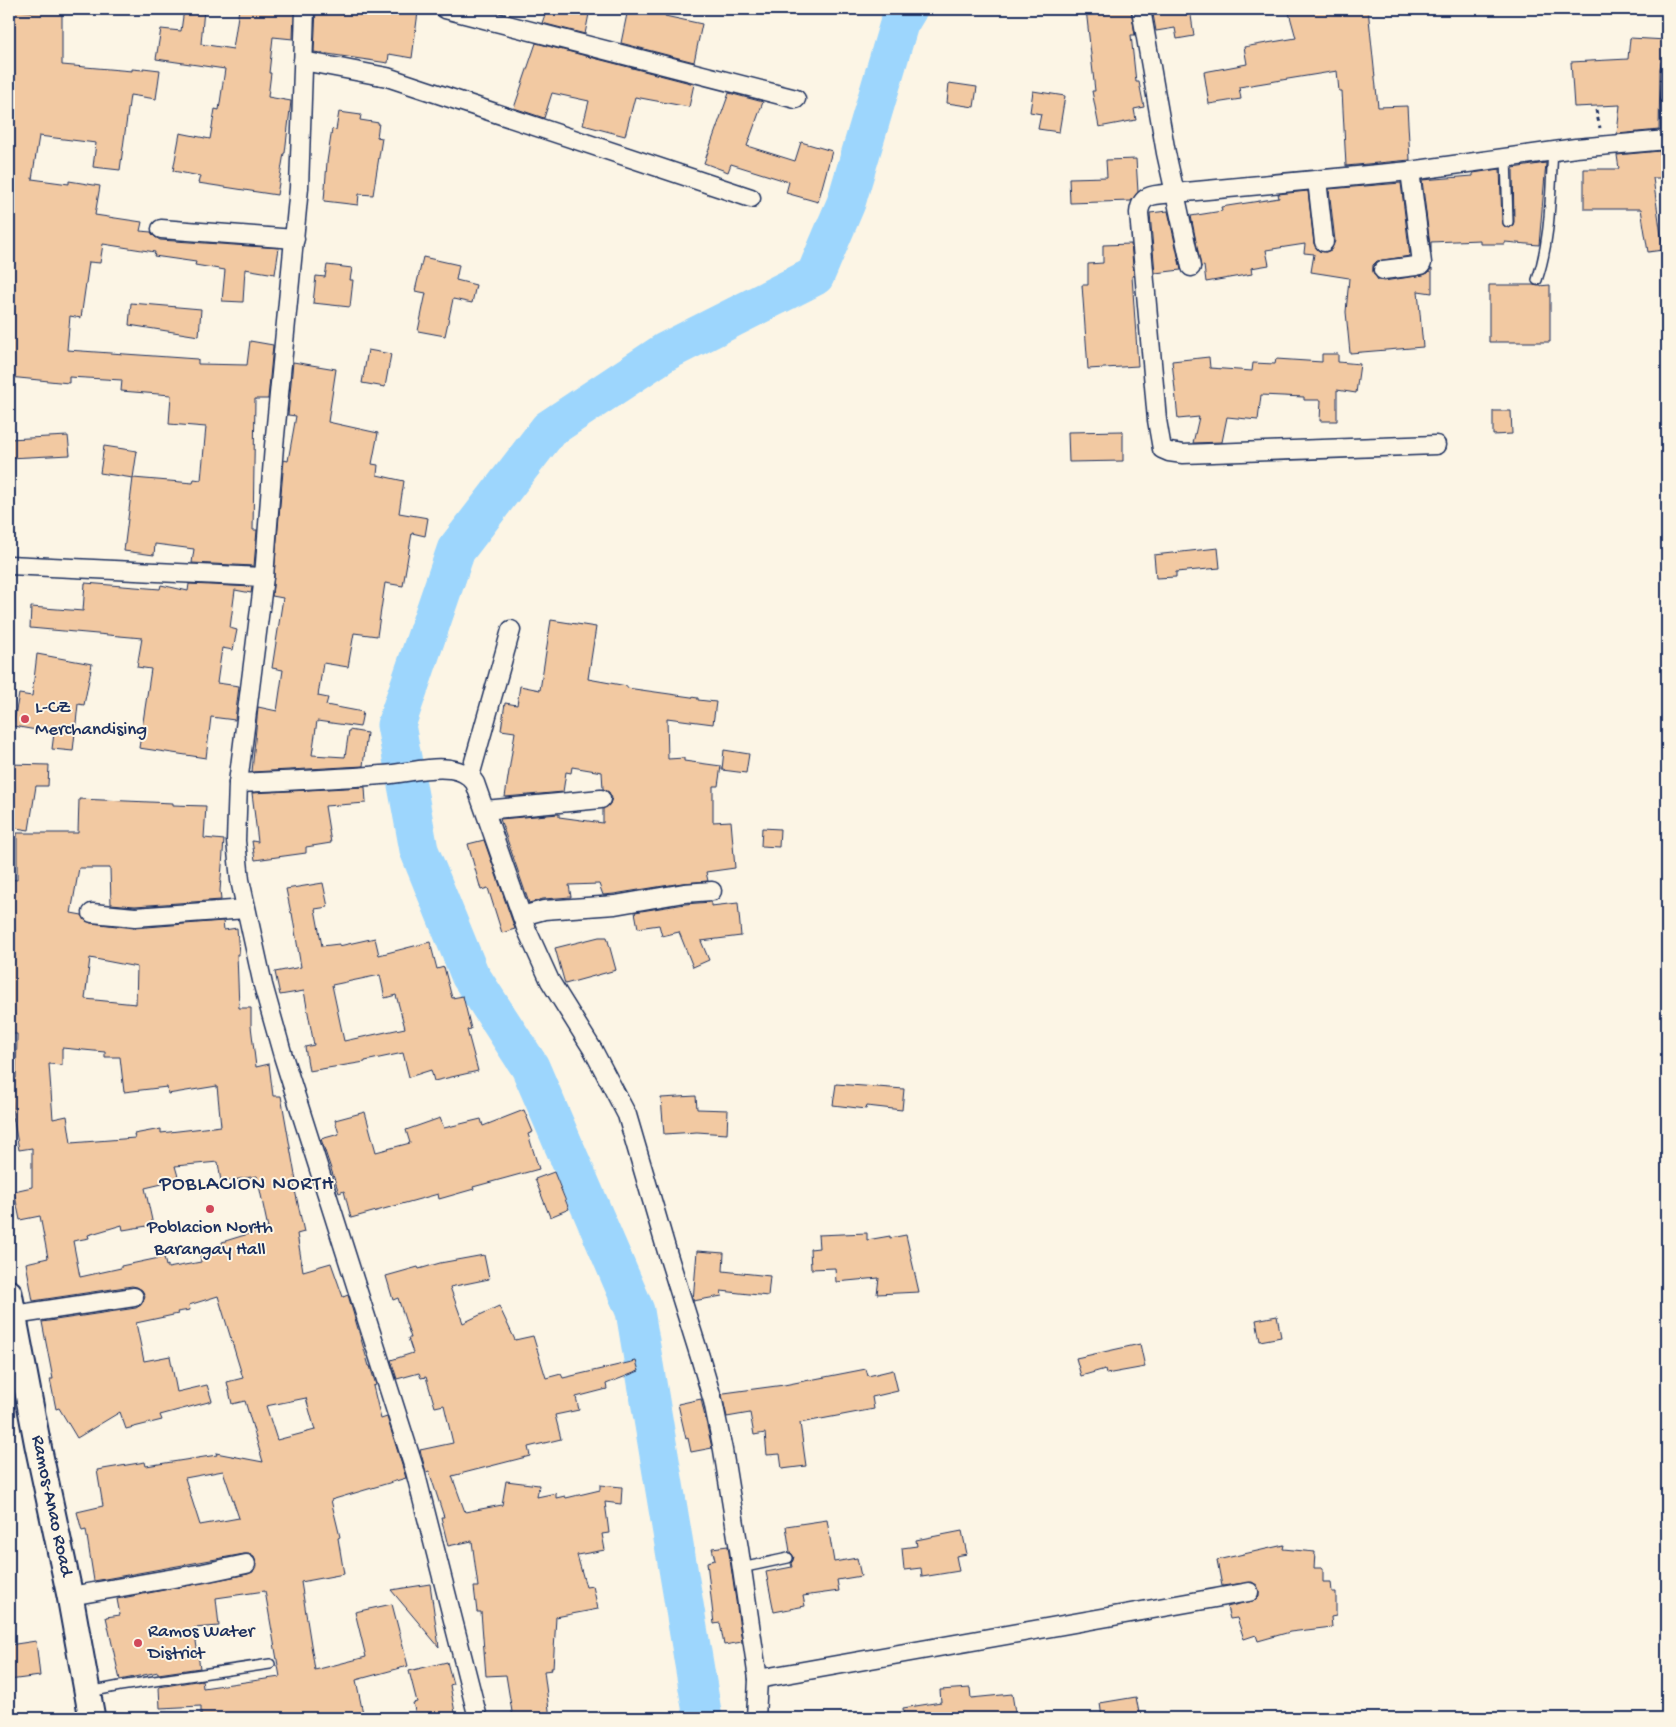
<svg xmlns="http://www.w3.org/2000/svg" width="1676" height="1727" font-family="'Gochi Hand',sans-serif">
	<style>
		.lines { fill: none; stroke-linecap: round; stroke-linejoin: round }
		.river { stroke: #9dd6fd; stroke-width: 39 }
		.building { fill: #f2c9a2; stroke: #1b2f5e; fill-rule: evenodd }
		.lane-casing { stroke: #1b2f5e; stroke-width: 12 }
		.street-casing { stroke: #1b2f5e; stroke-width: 21 }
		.secondary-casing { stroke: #1b2f5e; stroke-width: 29 }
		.path { stroke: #1b2f5e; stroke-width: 3; stroke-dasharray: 4 4; stroke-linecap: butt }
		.lane { stroke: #fcf5e5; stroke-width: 9 }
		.street { stroke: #fcf5e5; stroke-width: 18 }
		.secondary { stroke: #fcf5e5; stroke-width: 25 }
		.poi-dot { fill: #d1495b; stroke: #fcf5e5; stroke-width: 2 }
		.labels { text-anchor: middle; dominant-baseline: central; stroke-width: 4; stroke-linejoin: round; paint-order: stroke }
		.poi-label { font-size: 19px; fill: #1b2f5e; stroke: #fcf5e5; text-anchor: start }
		.street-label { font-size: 19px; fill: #1b2f5e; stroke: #fcf5e5 }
		.quarter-label { font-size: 21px; letter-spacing: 1px; fill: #1b2f5e; stroke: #fcf5e5 }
	</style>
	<rect width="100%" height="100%" fill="#fcf5e5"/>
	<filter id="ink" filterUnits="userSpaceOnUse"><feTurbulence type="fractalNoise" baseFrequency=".02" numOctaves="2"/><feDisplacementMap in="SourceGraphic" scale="10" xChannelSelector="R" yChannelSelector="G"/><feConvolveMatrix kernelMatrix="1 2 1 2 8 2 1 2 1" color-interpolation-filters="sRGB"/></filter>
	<g filter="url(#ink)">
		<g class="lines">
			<!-- river -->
			<polyline class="river" points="703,1718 635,1311 530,1067 470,975 419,850 396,725 456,550 549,429 665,352 815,276 846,203 899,24 908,9"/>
		</g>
		<!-- building -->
		<g class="building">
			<polygon points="10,9 33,12 33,9 62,9 62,65 132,71 132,69 143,70 143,68 160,70 156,99 130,95 120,170 93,167 96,143 39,136 32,179 69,184 69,181 100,186 95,215 142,222 140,231 151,232 155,237 160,240 279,248 275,274 245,269 243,302 222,301 225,270 195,265 196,262 154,256 155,252 103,244 100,263 89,262 81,318 70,316 67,350 197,359 198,360 198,364 247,365 250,341 273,345 268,399 255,399 253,530 257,530 254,566 192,563 194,549 155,544 154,555 124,551 133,478 193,483 194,479 201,480 206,427 169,424 171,395 121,391 122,380 69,377 69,383 9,377 9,20"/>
			<polygon points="184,9 204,9 201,44 233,49 239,9 294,9 293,39 273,37 269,73 271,73 268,97 291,101 285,153 284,153 277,195 198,183 200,176 173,171 180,133 210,139 215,109 219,110 225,69 156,59 161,29 181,31"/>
			<polygon points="316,9 395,9 418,12 412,58 389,54 388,63 314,52"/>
			<polygon points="547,9 590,9 585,34 542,23"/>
			<polygon points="628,9 666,9 665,16 702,24 694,62 621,43"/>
			<polygon points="1086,9 1131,9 1135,35 1131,35 1136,82 1139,82 1144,107 1134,109 1136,120 1099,127 1092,91 1095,91"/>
			<polygon points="1181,9 1190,9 1194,36 1177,39 1175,28 1156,31 1153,14"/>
			<polygon points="1288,9 1368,9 1378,107 1407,106 1410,160 1346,166 1342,91 1339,91 1337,71 1239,87 1241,99 1209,104 1204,72 1247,64 1244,47 1296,38"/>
			<polygon points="1630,38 1667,40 1667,62 1661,62 1660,69 1659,130 1617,134 1620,105 1574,107 1571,62 1628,59"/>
			<polygon points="536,43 694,84 689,107 635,97 625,136 583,125 589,101 552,93 544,118 514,108"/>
			<polygon points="949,83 977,87 974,107 947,103"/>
			<polygon points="1033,91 1065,96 1059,132 1038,129 1041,114 1030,112"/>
			<polygon points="729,93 763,102 747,146 795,161 801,142 832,151 818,202 786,193 789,182 731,164 728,172 704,163"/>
			<polygon points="339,112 361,115 360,120 379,123 377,137 382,138 373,195 359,194 358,205 324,201 327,162 332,129 336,130"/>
			<polygon points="1660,151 1661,178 1653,178 1663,250 1648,252 1641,209 1584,209 1584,169 1619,169 1617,155"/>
			<polygon points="1136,159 1138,192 1131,201 1070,203 1069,178 1107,177 1106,160"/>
			<polygon points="1546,163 1539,245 1505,242 1505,244 1480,244 1480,240 1431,242 1431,253 1422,180 1473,176 1473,173 1500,169 1502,222 1505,227 1509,228 1513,225 1514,222 1513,168"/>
			<polygon points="1401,183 1410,256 1377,261 1373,265 1373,272 1378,280 1384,281 1423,275 1428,273 1432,268 1432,293 1418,291 1423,347 1350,353 1346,312 1349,278 1311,272 1314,254 1304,253 1305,244 1266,250 1269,265 1251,268 1252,274 1206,282 1204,266 1201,267 1191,216 1222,211 1221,207 1279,198 1278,194 1308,191 1314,244 1319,251 1326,252 1331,250 1335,241 1329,189"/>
			<polygon points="1168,211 1181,270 1155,273 1150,213"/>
			<polygon points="1131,244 1134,276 1132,276 1138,366 1088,369 1082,285 1088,285 1088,264 1103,263 1103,245"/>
			<polygon points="423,257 459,265 456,280 476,285 472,303 453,299 445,336 418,331 426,293 415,291"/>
			<polygon points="327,265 352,268 350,280 353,280 350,307 313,303 316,276 325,277"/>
			<polygon points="1489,285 1533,285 1538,286 1550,285 1550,342 1489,342"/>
			<polygon points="131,303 201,309 199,336 129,325"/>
			<polygon points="368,350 391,354 385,387 362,383"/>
			<polygon points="1322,354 1338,354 1338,362 1360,364 1356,393 1337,390 1337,421 1320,421 1321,400 1304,400 1304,397 1261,395 1258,420 1227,417 1222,442 1193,443 1199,417 1178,419 1172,361 1209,357 1210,368 1252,371 1253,363 1275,364 1276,359 1322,362"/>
			<polygon points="293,362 336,369 328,422 378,433 372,464 378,465 377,475 404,481 399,513 428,518 425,536 412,533 403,586 385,583 377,636 354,633 348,667 323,663 318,696 328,698 326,705 363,712 360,727 317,721 312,755 345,757 349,730 367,733 363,766 252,772 258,707 277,711 283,670 272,668 283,598 272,596 284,460 288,461 296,416 288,415"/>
			<polygon points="1493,411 1511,411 1512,434 1493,435"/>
			<polygon points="1123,431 1123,461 1069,462 1068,432"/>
			<polygon points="68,436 70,455 9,458 9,439"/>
			<polygon points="104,446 137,451 133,478 100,473"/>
			<polygon points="1218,548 1220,568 1176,572 1176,577 1156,578 1154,555"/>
			<polygon points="85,583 160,589 161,585 188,591 189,584 252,587 251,593 235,590 230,628 237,630 233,650 222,648 217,683 239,686 235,720 211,717 206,758 139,748 151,669 137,667 142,638 30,628 31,607 83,611"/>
			<polygon points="551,620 596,627 588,679 627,686 627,688 698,698 698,700 716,702 713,724 667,718 668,759 684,758 684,761 721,766 718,786 713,786 713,822 731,821 735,868 706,872 708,881 682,883 614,894 603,895 599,884 569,885 571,897 543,899 529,903 500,819 559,814 559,817 603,823 603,809 610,804 612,798 609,792 603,789 602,772 572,767 571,773 566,772 563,792 505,797 515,732 501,730 505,703 517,705 520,686 540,690"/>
			<polygon points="37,654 92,664 84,705 78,704 73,751 52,749 54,733 13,726 19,694 32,696"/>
			<polygon points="724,750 749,754 746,773 722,770"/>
			<polygon points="9,764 49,765 48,786 36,786 29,830 9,827"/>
			<polygon points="365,787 366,803 325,806 331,843 306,847 306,853 255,860 252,841 258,842 252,793"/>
			<path d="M79,799L173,803V805L206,806L204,838L224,840L220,891L221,900L135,906L111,904L110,868H79L71,913L82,915L86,921L91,923L134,928L223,921L224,930L237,928L239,954H237L239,1008H251V1026L256,1067L269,1064L273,1096H281L296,1181H293L304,1232L297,1234L303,1271L331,1263L343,1297L348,1295L369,1366H370L376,1385L373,1386L381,1419L387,1417L406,1478L331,1500L340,1537L338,1538L344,1574L301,1582L315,1670L366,1657L355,1612L392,1604L408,1666L356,1680L364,1718H201V1706L160,1708L159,1687L202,1680L203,1688L280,1677L265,1591L216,1598L219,1626L194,1628L200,1668L158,1674V1672L120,1680L106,1617L120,1615L117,1599L248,1574L253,1572L256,1562L254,1557L249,1554H244L94,1581L86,1530L82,1531L77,1512L103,1506L97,1470L145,1462L146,1466L217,1455L216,1453L263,1462L245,1401L232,1404L227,1382L243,1378L218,1296L189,1305L190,1310L177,1312L178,1314L136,1323L144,1361L170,1356L177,1392L207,1385L212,1401L160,1415L162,1420L126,1429L120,1412L77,1438L59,1408L56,1409L50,1379H53L42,1322L136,1308L141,1305L145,1296L142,1290L137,1287L132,1286L33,1301L26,1263L48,1258L40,1216L20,1220L14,1191L32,1187V1148L19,1150L13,1116L11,1078H16L17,1034H9V879L17,880V833H78ZM90,958L137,967L136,1004L85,999ZM62,1048L105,1052V1057H120L124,1092L167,1087L168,1094L217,1086L221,1126L161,1133V1129L134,1134L135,1138L71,1143L67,1116L53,1119L49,1064L62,1065ZM218,1162L221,1182L257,1176L268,1228L222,1242L224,1252L200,1254L201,1262L168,1268V1265L166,1266L164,1257L121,1266V1268L80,1277L73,1241L89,1238L88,1235L122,1225L123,1230L153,1225L145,1188L179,1180L175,1166ZM306,1398L315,1430L277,1440L266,1406ZM223,1471L239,1518L200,1525L185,1478Z"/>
			<polygon points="762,828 780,829 779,847 761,846"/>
			<polygon points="484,840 515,929 502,933 488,888 481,890 468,844"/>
			<path d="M323,883L328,907L315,909L322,946L339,944V946L375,938L379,955L430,942L437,969L444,967L452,998L463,996L471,1029L467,1030L478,1071L434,1081L431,1070L409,1077L403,1053L365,1061V1062L309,1071L305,1047L314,1045L304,991L280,995L275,972L301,967L292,913H291L286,889ZM380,975L385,998L396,995L405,1028L344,1041L332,985Z"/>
			<polygon points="711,902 711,906 738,903 741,936 701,941 709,960 693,967 679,932 662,936 659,925 638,928 635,912 685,904"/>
			<polygon points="599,937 607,937 616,970 565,984 555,948"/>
			<polygon points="836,1084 904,1089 902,1110 867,1106 866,1109 833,1105"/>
			<polygon points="696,1096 697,1109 728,1110 727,1134 697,1132 664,1134 661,1098"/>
			<polygon points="524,1110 533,1132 528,1134 539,1169 473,1187 474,1189 439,1199 438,1194 351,1218 344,1191 339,1193 321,1139 339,1134 335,1120 365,1112 376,1152 410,1143 406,1130 440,1118 444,1128 481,1119 483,1126"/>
			<polygon points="554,1172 569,1209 550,1217 535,1179"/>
			<polygon points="867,1233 867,1240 890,1236 890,1238 906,1235 919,1292 877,1294 879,1278 836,1282 835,1268 811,1269 810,1249 819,1248 818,1235"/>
			<polygon points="697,1251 724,1253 723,1271 770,1276 768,1296 721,1291 722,1296 693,1301"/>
			<polygon points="484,1255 489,1279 450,1287 463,1323 499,1306 515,1340 533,1336 546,1378 561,1374 563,1378 636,1361 639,1371 606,1384 607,1389 576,1397 579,1410 555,1415 561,1439 528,1447 530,1456 452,1476 465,1512 502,1505 506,1481 539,1485 537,1497 556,1493 556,1498 565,1496 566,1498 600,1490 600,1485 622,1487 621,1504 605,1502 609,1533 602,1534 605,1550 577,1555 586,1587 593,1586 598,1609 556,1617 553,1668 551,1668 552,1670 544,1671 550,1718 513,1718 506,1675 486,1676 481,1612 477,1612 474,1587 478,1587 472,1541 448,1546 441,1517 444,1517 429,1471 426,1472 420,1450 453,1443 444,1405 435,1407 426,1377 421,1378 419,1373 397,1379 391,1360 413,1353 408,1338 411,1338 398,1298 393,1300 386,1276 418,1267 419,1269 440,1263"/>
			<polygon points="1277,1316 1281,1337 1260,1341 1256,1320"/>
			<polygon points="1140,1344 1145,1367 1106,1374 1105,1369 1081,1376 1076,1358"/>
			<polygon points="866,1369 868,1376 893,1370 898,1391 872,1397 874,1409 800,1423 806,1466 782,1469 780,1454 767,1455 765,1433 754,1435 750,1413 727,1417 722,1395 724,1393 784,1385"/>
			<polygon points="701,1399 712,1448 691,1452 688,1438 686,1439 678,1404"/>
			<polygon points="827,1520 834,1562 857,1558 861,1576 837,1580 839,1591 803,1596 805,1606 774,1612 766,1572 792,1567 791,1563 794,1557 790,1552 786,1526"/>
			<polygon points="962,1531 967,1554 956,1556 959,1571 922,1577 921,1568 904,1570 902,1548 917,1546 916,1540"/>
			<polygon points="1284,1545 1283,1549 1315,1552 1314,1568 1323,1568 1323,1582 1331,1582 1332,1592 1336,1592 1336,1616 1331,1617 1332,1627 1290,1632 1258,1641 1256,1635 1244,1639 1237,1618 1230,1619 1227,1607 1255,1600 1259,1596 1259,1590 1257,1585 1252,1582 1222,1586 1217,1560"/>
			<polygon points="728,1546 742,1642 724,1645 720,1623 714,1624 707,1562 715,1560 712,1548"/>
			<polygon points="430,1584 439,1647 391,1590"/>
			<polygon points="36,1641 40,1676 9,1680 9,1645"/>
			<polygon points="447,1662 453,1684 450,1685 456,1718 417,1718 413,1703 417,1702 409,1671"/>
			<polygon points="970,1688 971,1698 1012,1694 1016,1718 904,1718 903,1708 941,1702 940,1690"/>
			<polygon points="1136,1697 1140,1718 1102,1718 1100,1703"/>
		</g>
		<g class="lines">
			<!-- lane casing -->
			<g class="lane-casing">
				<g id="lane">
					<polyline points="1666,140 1666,69"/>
					<polyline points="1506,157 1508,222"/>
					<path d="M1537,280C1551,239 1550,194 1553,151"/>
					<polyline points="741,1568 788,1558"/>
					<polyline points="89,1692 120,1686 270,1664"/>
				</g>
			</g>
			<!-- street casing -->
			<g class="street-casing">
				<g id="street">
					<polyline points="445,9 796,99"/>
					<polyline points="1141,9 1166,153 1175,193 1410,171 1576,148 1667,140"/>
					<polyline points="303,61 387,77 751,198"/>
					<polyline points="1317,180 1324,242"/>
					<polyline points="161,229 295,239"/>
					<path d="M1191,267L1175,193C1158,195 1141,192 1139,213L1157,420L1162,449L1169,452L1183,454L1436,445"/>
					<polyline points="1383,270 1416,266 1421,265 1422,263 1410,171"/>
					<polyline points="9,565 264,577 274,446 299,188 305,9"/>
					<polyline points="264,577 238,783 236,841 240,880 263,985 283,1056 415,1471 478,1718"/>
					<polyline points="470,776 511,630"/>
					<path d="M238,783C285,781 333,779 381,775C403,774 427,766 450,769C461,771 469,774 475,783L526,928L550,981L593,1050L627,1115L668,1255L700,1357L713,1401L723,1450L739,1549L758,1679L756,1718"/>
					<polyline points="485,810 601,799"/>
					<polyline points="92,913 135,917 246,909"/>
					<polyline points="522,916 544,910 615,905 684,893 712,891"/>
					<polyline points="14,1315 134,1297"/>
					<polyline points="70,1596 203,1573 246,1564"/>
					<polyline points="758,1679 1249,1592"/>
				</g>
			</g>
			<!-- secondary casing -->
			<g class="secondary-casing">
				<polyline id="secondary" points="9,1293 38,1446 70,1596 92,1718"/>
			</g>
			<!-- path -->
			<polyline class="path" points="1596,110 1600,128"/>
			<!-- lane -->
			<use href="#lane" class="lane"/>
			<!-- street -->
			<use href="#street" class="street"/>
			<!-- secondary -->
			<use href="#secondary" class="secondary"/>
		</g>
	</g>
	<!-- markers -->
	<g class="poi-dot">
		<circle cx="25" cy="719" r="5"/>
		<circle cx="210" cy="1209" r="5"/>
		<circle cx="138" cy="1643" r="5"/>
	</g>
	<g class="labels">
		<!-- poi labels -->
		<g class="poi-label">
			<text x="35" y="708">L-CZ<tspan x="35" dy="22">Merchandising</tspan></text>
			<text x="210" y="1228" text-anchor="middle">Poblacion North<tspan x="210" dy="22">Barangay Hall</tspan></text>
			<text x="148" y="1632">Ramos Water<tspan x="148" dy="22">District</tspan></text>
		</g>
		<!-- street labels -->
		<g class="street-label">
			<text transform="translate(51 1506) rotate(78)">Ramos-Anao Road</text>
		</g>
		<!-- quarter labels -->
		<g class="quarter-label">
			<text x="247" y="1185">POBLACION NORTH</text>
		</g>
	</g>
	<!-- margin -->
	<rect width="1676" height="1727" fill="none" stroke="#fcf5e5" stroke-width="30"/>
	<rect x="15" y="15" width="1646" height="1697" fill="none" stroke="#1b2f5e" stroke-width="2" filter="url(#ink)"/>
</svg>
